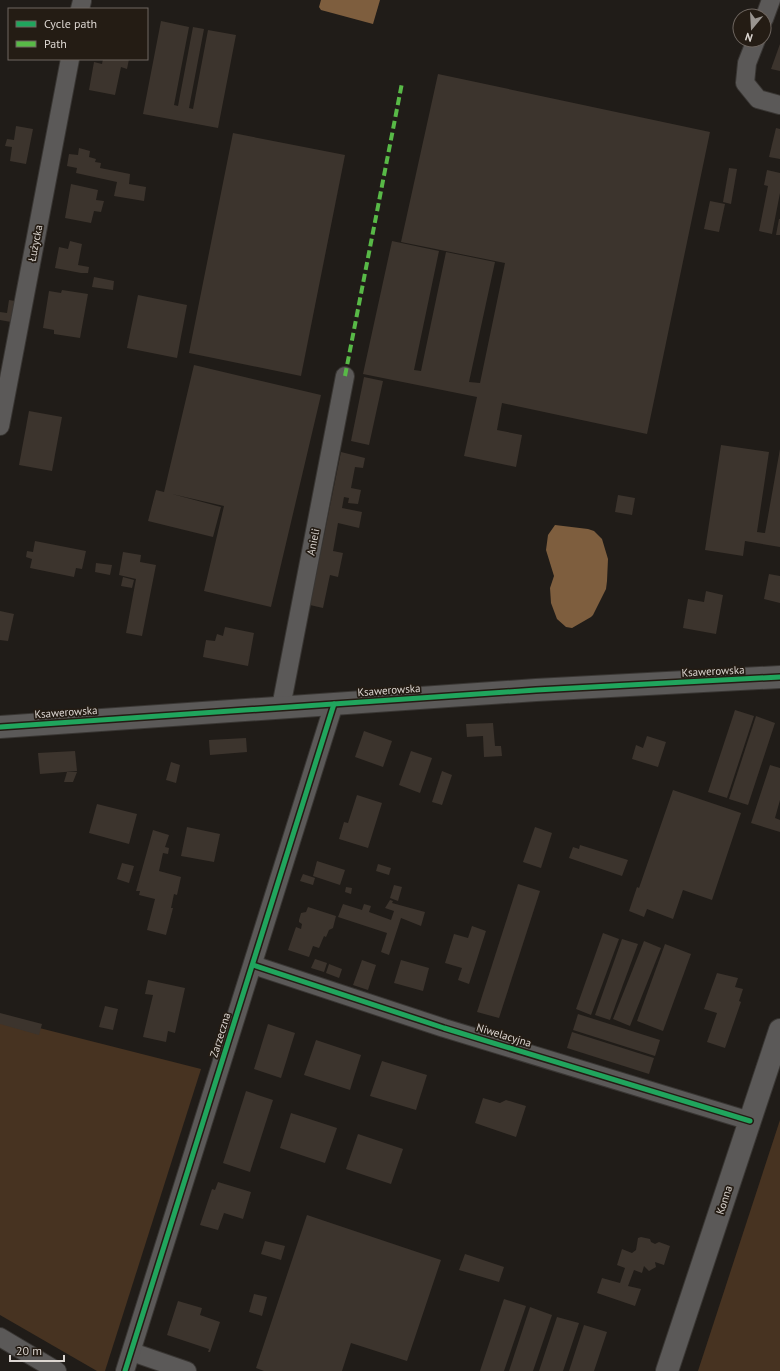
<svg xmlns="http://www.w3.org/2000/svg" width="780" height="1371" font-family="'PT Sans',sans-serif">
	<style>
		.green { fill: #473321 }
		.water { fill: #7e5e3e }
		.building { fill: #3c342d }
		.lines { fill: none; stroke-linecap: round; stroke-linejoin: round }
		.minor-casing { stroke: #393633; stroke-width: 20 }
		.tertiary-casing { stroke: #393633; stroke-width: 24 }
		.minor { stroke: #5b5958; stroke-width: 18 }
		.tertiary { stroke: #5b5958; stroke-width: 22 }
		.quiet { stroke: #58b947; stroke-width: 4; stroke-dasharray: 8 4; stroke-linecap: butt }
		.cycleway-casing { stroke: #241c14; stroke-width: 8 }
		.cycleway { stroke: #20a55d; stroke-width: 5 }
		.labels { text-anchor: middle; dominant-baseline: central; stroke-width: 3.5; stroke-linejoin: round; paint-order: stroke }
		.street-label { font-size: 11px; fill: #dcd6d1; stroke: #241c14 }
	</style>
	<rect width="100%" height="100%" fill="#201c18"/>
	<!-- green -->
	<g class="green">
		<polygon points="0,1018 201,1069 105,1371 97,1371 0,1315"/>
		<polygon points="780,1120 780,1371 698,1371"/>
	</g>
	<!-- water -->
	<g class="water">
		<polygon points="321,0 380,0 373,24 321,10 319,7"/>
		<polygon points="555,525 588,529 594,531 602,539 608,559 607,581 606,589 593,615 591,617 572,628 566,627 557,619 551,603 550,588 554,576 546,550 548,535"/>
	</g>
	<!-- building -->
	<g class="building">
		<polygon points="161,21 189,27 174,105 178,106 193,27 204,29 189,108 193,109 208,30 236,35 218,128 143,114"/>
		<polygon points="780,44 780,71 771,69"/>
		<polygon points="103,59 129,59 127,69 121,67 115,95 89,90 94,62 102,64"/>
		<polygon points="438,74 710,132 647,434 502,403 497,430 522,435 516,467 464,456 477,397 363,374 392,241 439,251 414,370 421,371 446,252 495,262 469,382 480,383 505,263 401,242"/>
		<polygon points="16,126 33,129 26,164 10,161 12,147 5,146 7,139 14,140"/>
		<polygon points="776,128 780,129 780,159 769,157"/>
		<polygon points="233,133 345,155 301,376 189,353"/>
		<polygon points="79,148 90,151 89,157 96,159 95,162 101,163 100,168 130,174 129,184 146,187 144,201 114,196 117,182 76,173 77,168 67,166 69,154 78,155"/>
		<polygon points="729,168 737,169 731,204 723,202"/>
		<polygon points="767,170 780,173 780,193 772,234 759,231 768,186 764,185"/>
		<polygon points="71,184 98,190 96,200 104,201 101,212 94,211 91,223 65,218"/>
		<polygon points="710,201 725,204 719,232 704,229"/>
		<polygon points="779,219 780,219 780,235 776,235"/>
		<polygon points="70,241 82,244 78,265 89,267 88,273 81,273 55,268 59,247 68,249"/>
		<polygon points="94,277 114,281 113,290 92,287"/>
		<polygon points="62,290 88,294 80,338 54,334 54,330 43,328 49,291 61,293"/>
		<polygon points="138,295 187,305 177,358 127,348"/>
		<polygon points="9,300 15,301 11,322 0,320 0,312 7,313"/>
		<polygon points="194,365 321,395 271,607 204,591 224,506 172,494 221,507 213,537 148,521 156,490 164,492"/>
		<polygon points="364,377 383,381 369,445 351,441"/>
		<polygon points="29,411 62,417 52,471 19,465"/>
		<polygon points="721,445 769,452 757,532 765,533 780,449 780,547 745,541 743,556 705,550"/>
		<polygon points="341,452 365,458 363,468 355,467 351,488 361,490 358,504 348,503 349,498 344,497 342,508 362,512 359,528 338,523 333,551 343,553 338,577 330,575 323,608 310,605"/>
		<polygon points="618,495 635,498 632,515 615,512"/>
		<polygon points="35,541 86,551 82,569 76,568 74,577 30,568 32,559 26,557 27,551 33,552"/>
		<polygon points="123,552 141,555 140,562 156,565 142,636 126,633 136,579 119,575"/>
		<polygon points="96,563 112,565 110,575 95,572"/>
		<polygon points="769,574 780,576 780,603 764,599"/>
		<polygon points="123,577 134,580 132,588 121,586"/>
		<polygon points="706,591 723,595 716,634 683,628 688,599 704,602"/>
		<polygon points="0,611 14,614 8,641 0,640"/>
		<polygon points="225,627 254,633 248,666 203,657 206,640 215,641 217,634 223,636"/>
		<polygon points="735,710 754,716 727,798 708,792"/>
		<polygon points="756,716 775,723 748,805 729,799"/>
		<polygon points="493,723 495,746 501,746 502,756 484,757 483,736 467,737 466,724"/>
		<polygon points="364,731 392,741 383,767 355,757"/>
		<polygon points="647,736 666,742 658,767 632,759 636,745 643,748"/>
		<polygon points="246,738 247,752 210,755 209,740"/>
		<polygon points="75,751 77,771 40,774 38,753"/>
		<polygon points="411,751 432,758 420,793 399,785"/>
		<polygon points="171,762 180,765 176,783 166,780"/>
		<polygon points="770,765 780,768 780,800 775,818 780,820 780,832 751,823"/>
		<polygon points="442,771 452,775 442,805 432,802"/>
		<polygon points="67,772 77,772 73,782 64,782"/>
		<polygon points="673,790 741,813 712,900 683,890 673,919 647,909 644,917 629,911 637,887 639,888"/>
		<polygon points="357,795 382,803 368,848 339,839 344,822 348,823"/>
		<polygon points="97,804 137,814 129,844 89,833"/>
		<polygon points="187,827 220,834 214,862 181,856"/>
		<polygon points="535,827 552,833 541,868 523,862"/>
		<polygon points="153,830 169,835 165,847 169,848 168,854 163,853 159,871 181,877 177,895 174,894 171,908 173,908 166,935 147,930 155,899 139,895 140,891 136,891"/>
		<polygon points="580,845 628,860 622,876 569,858 573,847 579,849"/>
		<polygon points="317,861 345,870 340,885 313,876"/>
		<polygon points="122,863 134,866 129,883 117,879"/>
		<polygon points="378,864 391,868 389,875 376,871"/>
		<polygon points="303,874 315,878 313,885 300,881"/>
		<polygon points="518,884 540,891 499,1018 477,1012"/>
		<polygon points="394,885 402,887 398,901 390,898"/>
		<polygon points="346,887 352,888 351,894 345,892"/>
		<polygon points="390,900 393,901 392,903 425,912 421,926 401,918 389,955 381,952 387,933 338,917 343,904 362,910 364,904 371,906 369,912 391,920 394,911 385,908"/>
		<polygon points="308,907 336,916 333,928 329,930 326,937 324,936 319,948 313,946 309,957 288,950 296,927 301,929 302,924 299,922 299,920 301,913 306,912"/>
		<polygon points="472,926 486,931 469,984 458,980 462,968 445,963 454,934 468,938"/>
		<polygon points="603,933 619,939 591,1015 576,1009"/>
		<polygon points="622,939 638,944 610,1020 595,1015"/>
		<polygon points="644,941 661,948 630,1026 613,1019"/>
		<polygon points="665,944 691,954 663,1031 637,1021"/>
		<polygon points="315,959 327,963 324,972 311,968"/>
		<polygon points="362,960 376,965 368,990 353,985"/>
		<polygon points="401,960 429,968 423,991 394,983"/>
		<polygon points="329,964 342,969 339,978 326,973"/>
		<polygon points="717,973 738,978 735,987 743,989 739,1001 741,1002 725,1048 707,1042 717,1013 704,1009"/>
		<polygon points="148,980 185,988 175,1033 168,1031 166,1042 143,1037 153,995 145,994"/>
		<polygon points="105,1006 118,1009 113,1030 99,1027"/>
		<polygon points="0,1013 42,1024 39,1035 0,1024"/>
		<polygon points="578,1014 660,1040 655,1056 573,1030"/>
		<polygon points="268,1024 295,1033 281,1078 254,1069"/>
		<polygon points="572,1032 654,1058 649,1074 567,1048"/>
		<polygon points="316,1040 361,1055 350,1090 304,1075"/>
		<polygon points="382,1061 427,1075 416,1110 370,1096"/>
		<polygon points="246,1091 273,1100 250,1172 223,1163"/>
		<polygon points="483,1098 500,1103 506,1100 526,1106 516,1137 475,1123"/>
		<polygon points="291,1113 337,1128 325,1163 280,1148"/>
		<polygon points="358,1134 403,1149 391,1184 346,1169"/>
		<polygon points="218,1182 251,1192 243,1219 224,1213 218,1230 200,1225 212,1189 215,1190"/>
		<polygon points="307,1215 441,1260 407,1361 351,1343 342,1371 264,1371 256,1368"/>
		<polygon points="641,1237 650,1239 651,1242 655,1244 659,1242 670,1246 664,1265 655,1262 656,1267 649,1271 644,1266 642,1273 634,1270 628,1286 641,1289 635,1306 597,1293 602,1278 620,1283 625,1268 617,1265 622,1249 632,1253 636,1250 638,1238"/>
		<polygon points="265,1241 285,1246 281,1260 261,1254"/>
		<polygon points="465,1254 504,1267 499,1282 459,1270"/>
		<polygon points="254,1294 267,1297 262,1316 249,1312"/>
		<polygon points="504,1299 526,1306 504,1371 480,1371"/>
		<polygon points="178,1301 202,1308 200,1315 220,1322 210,1352 208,1352 209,1349 167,1335"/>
		<polygon points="530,1307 552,1315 533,1371 509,1371"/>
		<polygon points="557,1317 579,1323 563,1371 539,1371"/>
		<polygon points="584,1325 607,1332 594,1371 569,1371"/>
	</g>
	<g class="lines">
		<!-- minor casing -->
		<g class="minor-casing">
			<g id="minor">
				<polyline points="80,9 82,1"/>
				<polyline points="764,19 771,0"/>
				<polyline points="756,40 747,63 745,83 758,99 780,105"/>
				<polyline points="0,426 70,59"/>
				<polyline points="281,707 345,376"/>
				<polyline points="253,965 444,1028 750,1121"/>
				<polyline points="0,1337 57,1371"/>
				<polyline points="132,1352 187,1371"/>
				<polyline points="125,1371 334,704"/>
			</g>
		</g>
		<!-- tertiary casing -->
		<g class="tertiary-casing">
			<g id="tertiary">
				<polyline points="0,727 536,690 780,677"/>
				<polyline points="667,1371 780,1030"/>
			</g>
		</g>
		<!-- minor -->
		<use href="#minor" class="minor"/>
		<!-- tertiary -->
		<use href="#tertiary" class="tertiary"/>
		<!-- quiet -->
		<polyline class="quiet" points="345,376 402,83"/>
		<!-- cycleway casing -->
		<g class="cycleway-casing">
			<g id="cycleway">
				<polyline points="0,727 536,690 780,677"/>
				<polyline points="253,965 444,1028 750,1121"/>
				<polyline points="125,1371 334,704"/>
			</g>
		</g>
		<!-- cycleway -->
		<use href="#cycleway" class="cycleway"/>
	</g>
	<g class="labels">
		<!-- street labels -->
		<g class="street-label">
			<text transform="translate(35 243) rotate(-79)">Łużycka</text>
			<text transform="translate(313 542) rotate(-79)">Anieli</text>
			<text transform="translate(713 671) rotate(-3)">Ksawerowska</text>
			<text transform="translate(389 690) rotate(-4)">Ksawerowska</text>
			<text transform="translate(66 712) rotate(-4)">Ksawerowska</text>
			<text transform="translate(220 1035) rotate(-73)">Zarzeczna</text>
			<text transform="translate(504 1035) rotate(17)">Niwelacyjna</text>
			<text transform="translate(724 1200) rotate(-72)">Konna</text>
		</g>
	</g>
	<!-- legend -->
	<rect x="8" y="8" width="140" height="52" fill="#241c14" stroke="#6e6660"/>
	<rect x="16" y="21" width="20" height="6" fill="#20a55d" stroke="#6e6660"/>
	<text x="44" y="28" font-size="12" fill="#dcd6d1">Cycle path</text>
	<rect x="16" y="41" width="20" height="6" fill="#58b947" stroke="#6e6660"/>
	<text x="44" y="48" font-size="12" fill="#dcd6d1">Path</text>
	<!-- north arrow -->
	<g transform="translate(752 28) rotate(198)"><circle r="19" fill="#241c14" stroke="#6e6660"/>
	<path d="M0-3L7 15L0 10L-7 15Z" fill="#9a9590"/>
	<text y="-6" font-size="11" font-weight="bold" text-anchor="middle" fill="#dcd6d1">N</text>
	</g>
	<!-- scale -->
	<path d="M10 1355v6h54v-6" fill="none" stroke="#dcd6d1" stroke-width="2"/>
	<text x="16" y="1355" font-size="12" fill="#dcd6d1" stroke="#241c14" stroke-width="3" paint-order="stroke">20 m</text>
</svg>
